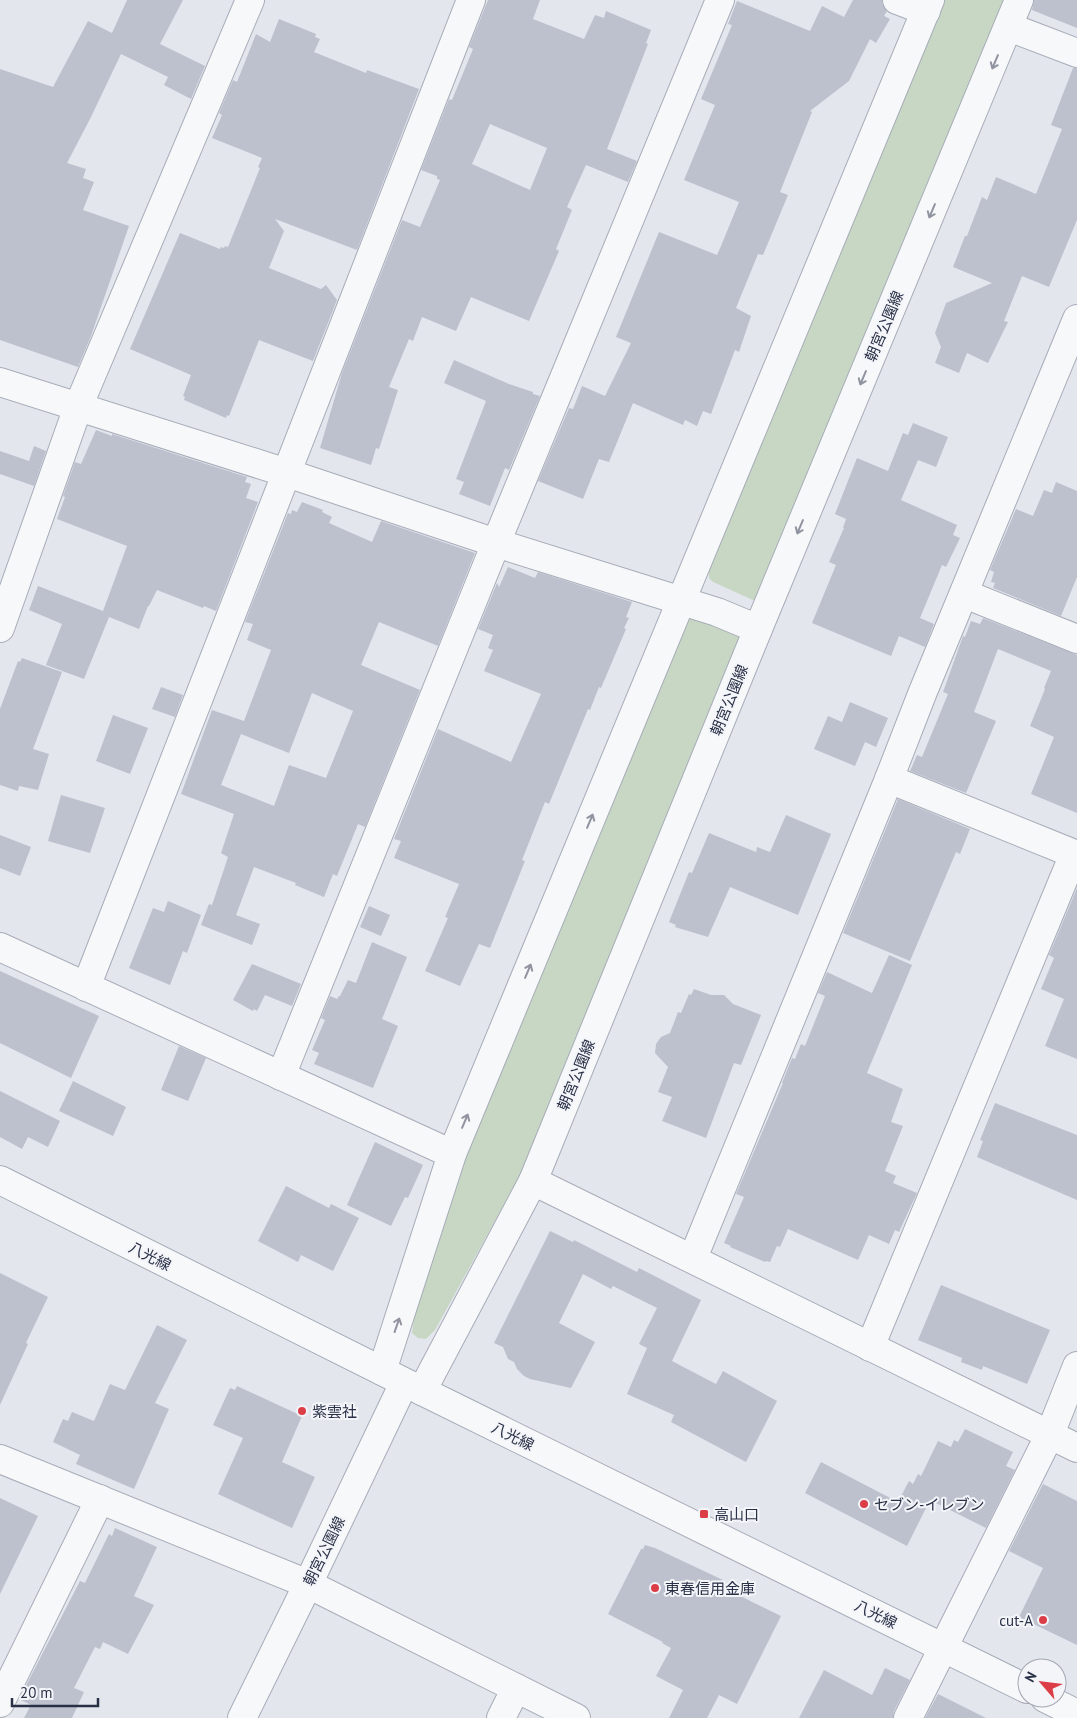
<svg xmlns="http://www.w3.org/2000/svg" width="1077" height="1718" font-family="'PT Sans','Noto Sans JP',sans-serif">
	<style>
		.green { fill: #c7d7c4 }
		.building { fill: #bdc1cd; fill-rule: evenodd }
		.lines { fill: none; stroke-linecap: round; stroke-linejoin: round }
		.minor-casing { stroke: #a7acb8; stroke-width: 30 }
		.minor { stroke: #f7f8fa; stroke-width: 28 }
		.oneway { stroke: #9094a0 }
		.poi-dot { fill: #db3e46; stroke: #f4f5f9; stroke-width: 2 }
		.labels { text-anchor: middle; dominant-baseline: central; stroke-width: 4; stroke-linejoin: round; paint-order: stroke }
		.street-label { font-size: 15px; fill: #293147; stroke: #f4f5f9 }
		.poi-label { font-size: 15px; fill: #293147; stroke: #f4f5f9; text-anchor: start }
	</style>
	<rect width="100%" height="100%" fill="#e3e6ed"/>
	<!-- green -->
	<g class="green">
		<polygon points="945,0 1006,0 759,599 753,600 713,582 709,578 709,570 927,34"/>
		<polygon points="693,613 745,632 539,1141 435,1330 426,1339 418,1338 412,1333 416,1305 466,1157 683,627"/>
	</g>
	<!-- building -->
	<g class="building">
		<polygon points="127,0 183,0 160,44 205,66 191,99 164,85 168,77 121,54 91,117 67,163 86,169 83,178 94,182 83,210 129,226 91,336 78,367 0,340 0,69 53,87 88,21 112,33"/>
		<path d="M488,0H540L533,19L584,39L595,15L604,18L606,11L651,30L646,43L648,44L607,149L637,161L628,182L586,165L567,207L572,210L556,249L559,251L529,321L471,297L456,331L422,317L413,341L409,339L389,387L398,390L379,449L376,448L371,465L320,448L342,373L402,220L420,227L440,180L437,179V176L421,170L449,99L452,100L473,49L469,47ZM490,124L547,148L530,190L472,164Z"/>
		<polygon points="853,0 882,0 882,3 887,11 884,16 890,19 876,43 870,39 849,81 810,111 812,112 780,192 788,195 763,255 758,254 736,308 751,316 739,352 735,350 711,414 703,411 697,426 685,420 683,425 633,403 609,462 599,459 583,499 538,481 569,408 573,409 582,386 605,396 631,343 616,337 659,232 717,255 721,246 739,202 684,180 715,105 701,99 732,25 728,24 737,1 810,31 822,6 844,17"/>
		<polygon points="1034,0 1077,0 1077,28 1032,10"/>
		<polygon points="279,19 316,34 315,37 320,39 314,52 366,73 367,70 419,89 357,250 275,219 284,231 269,268 321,289 326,285 337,300 313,361 259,340 229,416 227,415 226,418 184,400 185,397 183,396 191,375 130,349 180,233 220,249 221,247 224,248 225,246 228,247 260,168 258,167 262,158 212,138 222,115 219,113 233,80 237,82 256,34 270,42"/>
		<polygon points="1073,68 1077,68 1077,220 1049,287 1022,276 1004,321 1008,322 988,363 967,353 959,373 935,363 941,347 935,333 946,303 992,283 953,267 965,236 967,236 982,197 987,200 996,177 1036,194 1062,129 1051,125"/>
		<polygon points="454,360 509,384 533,392 533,394 540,396 509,470 505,468 490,506 459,494 464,482 456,479 486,401 444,383"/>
		<polygon points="913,423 948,437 936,467 918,460 901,500 957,525 953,535 960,538 946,567 942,565 920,618 934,624 925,647 899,636 891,656 812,623 836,565 829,562 844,528 843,528 846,519 835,514 857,458 888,471 903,433 908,435"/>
		<polygon points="96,430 112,436 112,434 247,477 245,482 251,484 246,498 258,502 216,611 204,606 203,608 157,590 149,606 148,606 139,629 109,617 84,679 46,665 62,624 29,610 38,586 103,611 127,546 57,519 65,497 63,496 75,462 81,464"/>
		<polygon points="34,446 46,451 34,486 0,474 0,451 29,461"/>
		<polygon points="1056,482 1077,491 1077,577 1061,616 993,588 995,583 991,582 994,572 990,570 1016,509 1033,516 1044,490 1052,493"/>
		<path d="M302,502L323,510L322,512L332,517L329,523L372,542L381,521L475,553L438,646L379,622L361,665L420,690L365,827L358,824L337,876L333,874L324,897L295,885L296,883L254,867L236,915L260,924L252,945L201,925L209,904L212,905L228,857L221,853L234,814L181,794L212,710L244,721L271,650L247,640L253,624L245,622L288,513L291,514L292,510L297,512ZM312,693L353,711L326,778L289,765L274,806L221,785L241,734L289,753Z"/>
		<polygon points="508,567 535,578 538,572 632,602 626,617 629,618 624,628 626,629 601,688 599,687 590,710 588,709 549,804 545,802 522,860 525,861 490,948 479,944 460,986 425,971 448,918 445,917 459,884 394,858 401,841 394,839 438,729 511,762 541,694 484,671 493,650 488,648 493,635 478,629 497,583 499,587"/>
		<polygon points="983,618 1077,655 1077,813 1031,794 1054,737 1030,726 1045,689 1044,688 1051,671 998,649 974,712 996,721 966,793 910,771 917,755 922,757 948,694 943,692 963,636 965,637 971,621 980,624"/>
		<polygon points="22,658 62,672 33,749 49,754 38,790 19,786 18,791 0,785 0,709 18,661 20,662"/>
		<polygon points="161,687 183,695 175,717 152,709"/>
		<polygon points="850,702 888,718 876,747 865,742 855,766 814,749 828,716 842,722"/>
		<polygon points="113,715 148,728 130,774 96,761"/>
		<polygon points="61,795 105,808 90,853 48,841"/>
		<polygon points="898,799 970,829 960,854 956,852 910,961 843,933"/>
		<polygon points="786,815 831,834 798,915 730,887 708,937 675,927 676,925 669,922 689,872 692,873 709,833 756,852 757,847 770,852"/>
		<polygon points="0,835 31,847 20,876 0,868"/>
		<polygon points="1077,888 1077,1059 1045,1046 1064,999 1041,989 1054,958 1049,955"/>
		<polygon points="168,901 201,915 187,953 183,951 170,985 129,968 153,908 164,912"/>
		<polygon points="369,906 390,915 381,936 360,927"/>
		<polygon points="372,942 407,957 382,1019 398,1026 373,1088 314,1064 319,1053 312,1050 325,1020 321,1018 330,996 337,999 339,996 340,996 348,980 356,983"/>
		<polygon points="889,955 912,965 867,1073 903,1089 891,1122 903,1126 885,1171 896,1176 893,1183 917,1193 899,1232 895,1230 889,1244 869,1235 858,1260 788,1229 780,1247 777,1246 770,1262 766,1261 765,1262 730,1247 731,1246 724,1243 744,1197 736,1194 783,1083 782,1083 792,1058 795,1059 801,1044 805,1046 825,996 818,993 827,972 872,993"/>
		<polygon points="252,964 301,984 292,1006 265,995 257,1011 254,1009 253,1011 233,1000"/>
		<polygon points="0,971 99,1016 71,1078 0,1043"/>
		<polygon points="694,989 711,995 724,995 733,1004 761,1015 741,1065 734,1063 706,1138 662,1121 672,1097 658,1092 668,1067 655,1053 656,1044 661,1037 670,1033 678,1012 681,1013 689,994 691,995"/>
		<polygon points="179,1046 206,1058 188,1101 161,1090"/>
		<polygon points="73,1081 126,1107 113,1136 59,1111"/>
		<polygon points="0,1091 60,1121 48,1147 28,1137 22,1149 0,1137"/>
		<polygon points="995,1103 1077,1135 1077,1200 977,1157 983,1141 980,1140"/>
		<polygon points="375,1142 423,1165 408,1198 405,1197 391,1226 347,1205"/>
		<polygon points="286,1186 329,1208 331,1204 359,1218 333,1271 301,1255 298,1262 258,1241"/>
		<polygon points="550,1231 573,1242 574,1240 637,1272 639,1268 701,1300 672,1361 716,1384 723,1371 777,1401 746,1462 671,1422 674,1415 627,1394 647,1348 639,1344 657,1308 613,1286 611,1289 583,1274 559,1323 595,1342 571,1388 530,1379 524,1376 517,1369 514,1362 508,1359 503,1347 494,1343"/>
		<polygon points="0,1273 48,1297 26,1343 28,1344 0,1405"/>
		<polygon points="941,1285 1050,1330 1027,1384 983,1366 982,1370 961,1362 962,1358 918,1340"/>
		<polygon points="157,1325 187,1340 155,1403 169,1409 134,1489 76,1464 80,1455 53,1442 63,1419 68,1421 72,1412 94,1421 110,1384 125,1390"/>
		<polygon points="237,1386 302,1416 282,1462 315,1477 292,1528 218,1494 243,1438 213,1425 230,1388 235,1390"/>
		<polygon points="965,1429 1013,1452 1006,1466 1015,1470 986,1528 930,1500 907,1546 805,1493 821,1462 898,1502 909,1481 913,1484 918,1474 921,1476 938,1441 951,1447 954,1440 958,1442"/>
		<polygon points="1043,1484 1077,1501 1077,1645 1019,1617 1043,1568 1009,1551"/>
		<polygon points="0,1498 38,1516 0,1594"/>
		<polygon points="115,1528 157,1547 134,1596 154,1605 128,1654 103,1642 100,1649 95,1647 74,1688 84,1692 72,1718 24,1718 31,1705 19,1699 80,1581 85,1583 109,1534 112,1536"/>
		<polygon points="645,1545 655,1548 723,1580 720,1586 781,1616 737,1704 719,1695 707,1718 669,1718 683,1690 656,1676 671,1648 662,1643 663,1642 608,1614 641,1549 643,1549"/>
		<polygon points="885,1668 910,1680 894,1711 893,1718 799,1718 824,1670 872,1695"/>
		<polygon points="938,1694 986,1718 925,1718"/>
	</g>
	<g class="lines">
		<!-- minor casing -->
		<g class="minor-casing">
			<g id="minor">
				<polyline points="897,0 926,11"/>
				<polyline points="1009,27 1077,53"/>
				<polyline points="0,382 287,473 496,543 717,612 758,629"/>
				<polyline points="965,594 1077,639"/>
				<polyline points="0,628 78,407 250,0"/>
				<polyline points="889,779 1077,855"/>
				<polyline points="0,947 452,1154"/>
				<polyline points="86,987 471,0"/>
				<polyline points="281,1076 496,543 720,0"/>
				<polyline points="0,1180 422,1391 1027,1689"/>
				<polyline points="533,1181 1077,1448"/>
				<polyline points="693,1258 889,779 922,694 1077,319"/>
				<polyline points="870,1347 1074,854"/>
				<polyline points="382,1371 452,1154 930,0"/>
				<polyline points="422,1391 533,1181 758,629 1019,0"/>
				<polyline points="0,1459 308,1584 576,1718"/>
				<polyline points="1045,1698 1077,1714"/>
				<polyline points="0,1703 100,1499"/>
				<polyline points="242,1718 308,1584 404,1383"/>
				<polyline points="501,1718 516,1688"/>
				<polyline points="908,1718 1050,1434 1077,1366"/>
			</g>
		</g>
		<!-- minor -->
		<use href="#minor" class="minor"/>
	</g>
	<!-- one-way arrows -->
	<defs><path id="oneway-shaft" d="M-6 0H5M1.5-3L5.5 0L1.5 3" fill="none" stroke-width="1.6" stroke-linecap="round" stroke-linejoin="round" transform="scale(1.25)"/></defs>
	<g class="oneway">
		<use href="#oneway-shaft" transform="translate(995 62) rotate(113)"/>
		<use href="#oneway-shaft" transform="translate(932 211) rotate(113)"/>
		<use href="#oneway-shaft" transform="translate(863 378) rotate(113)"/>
		<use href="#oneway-shaft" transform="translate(800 527) rotate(113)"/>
		<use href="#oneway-shaft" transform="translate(590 821) rotate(-67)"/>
		<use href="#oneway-shaft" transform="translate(528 971) rotate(-67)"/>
		<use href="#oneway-shaft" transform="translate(465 1121) rotate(-67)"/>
		<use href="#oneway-shaft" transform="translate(397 1325) rotate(-71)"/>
	</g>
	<!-- markers -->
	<g class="poi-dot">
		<circle cx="302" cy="1411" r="5"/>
		<circle cx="864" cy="1504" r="5"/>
		<rect x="699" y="1509" width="10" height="10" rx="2.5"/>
		<circle cx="655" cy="1588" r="5"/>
		<circle cx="1043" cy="1620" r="5"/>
	</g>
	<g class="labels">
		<!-- street labels -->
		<g class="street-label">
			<text transform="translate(884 326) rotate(-67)">朝宮公園線</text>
			<text transform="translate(729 700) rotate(-68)">朝宮公園線</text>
			<text transform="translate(576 1075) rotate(-68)">朝宮公園線</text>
			<text transform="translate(150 1256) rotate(27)">八光線</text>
			<text transform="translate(513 1436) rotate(26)">八光線</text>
			<text transform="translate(324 1551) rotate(-64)">朝宮公園線</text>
			<text transform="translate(876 1614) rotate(26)">八光線</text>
		</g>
		<!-- poi labels -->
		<g class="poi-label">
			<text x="312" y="1411">紫雲社</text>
			<text x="874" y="1504">セブン-イレブン</text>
			<text x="714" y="1514">高山口</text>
			<text x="665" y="1588">東春信用金庫</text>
			<text x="1033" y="1620" text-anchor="end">cut-A</text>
		</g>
	</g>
	<!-- north arrow -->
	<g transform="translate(1042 1683) rotate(298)"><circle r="24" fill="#f4f5f9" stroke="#a3a7b2"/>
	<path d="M0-4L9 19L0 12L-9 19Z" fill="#db3e46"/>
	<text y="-8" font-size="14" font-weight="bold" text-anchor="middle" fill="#293147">N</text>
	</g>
	<!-- scale -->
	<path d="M12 1698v8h86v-8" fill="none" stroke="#293147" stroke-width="2.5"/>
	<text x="20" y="1698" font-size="15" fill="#293147" stroke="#f4f5f9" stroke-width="4" paint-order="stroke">20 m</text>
</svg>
